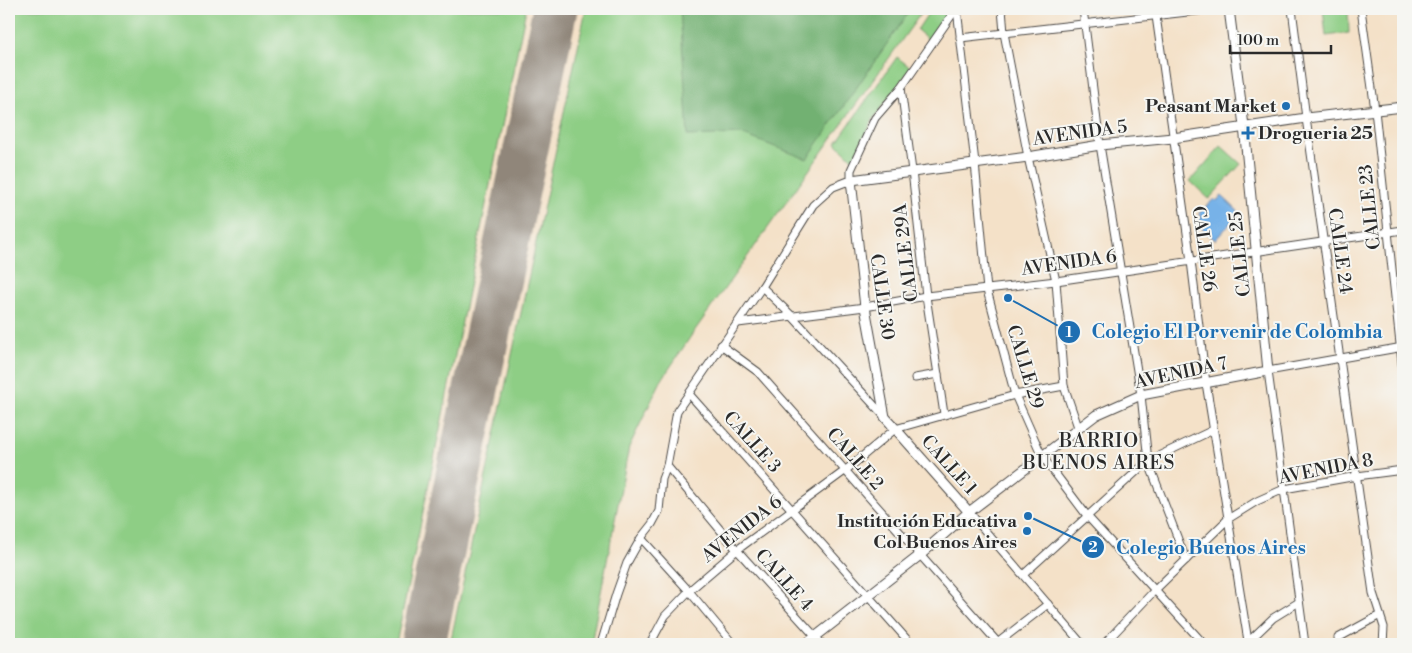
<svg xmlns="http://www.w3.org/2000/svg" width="1412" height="653" font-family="'Libre Bodoni',serif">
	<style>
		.green { fill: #8ece85; stroke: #5c7c58 }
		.forest { fill: #72b172; stroke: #4e6e4e }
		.water { fill: #77b2e8; stroke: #516e8a }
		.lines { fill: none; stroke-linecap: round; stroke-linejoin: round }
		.runway { stroke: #90867a; stroke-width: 45 }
		.minor-casing { stroke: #494643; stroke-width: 9 }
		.tertiary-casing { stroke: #494643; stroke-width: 11 }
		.minor { stroke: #fff; stroke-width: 7 }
		.tertiary { stroke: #fff; stroke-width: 9 }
		.poi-dot { fill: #1f6fb2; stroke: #f6f6f2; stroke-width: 2 }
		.labels { text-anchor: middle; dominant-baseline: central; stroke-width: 4; stroke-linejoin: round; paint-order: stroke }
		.poi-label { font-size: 18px; font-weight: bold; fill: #2b2b2b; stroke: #f6f6f2; text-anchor: end }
		.street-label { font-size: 18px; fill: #2b2b2b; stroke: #f6f6f2 }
		.neighbourhood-label { font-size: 19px; letter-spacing: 1px; fill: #2b2b2b; stroke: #f6f6f2 }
		.leader { fill: none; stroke: #1f6fb2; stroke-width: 2 }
		.callout-dot { fill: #1f6fb2; stroke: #f6f6f2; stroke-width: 2 }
		.mark-label { font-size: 15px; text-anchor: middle; font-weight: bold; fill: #fff }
		.callout-label { font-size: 19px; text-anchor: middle; font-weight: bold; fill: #1f6fb2; stroke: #f6f6f2; stroke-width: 4; stroke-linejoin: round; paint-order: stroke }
	</style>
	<rect width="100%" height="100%" fill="#f6f6f2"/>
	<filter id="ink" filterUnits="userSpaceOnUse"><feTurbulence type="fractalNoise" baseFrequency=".02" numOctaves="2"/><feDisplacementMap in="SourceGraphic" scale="10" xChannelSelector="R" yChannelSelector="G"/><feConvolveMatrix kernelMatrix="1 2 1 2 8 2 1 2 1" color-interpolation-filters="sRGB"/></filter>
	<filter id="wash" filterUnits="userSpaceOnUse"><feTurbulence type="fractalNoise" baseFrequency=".0096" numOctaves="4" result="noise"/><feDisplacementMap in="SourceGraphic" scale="20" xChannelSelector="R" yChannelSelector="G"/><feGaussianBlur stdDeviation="1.12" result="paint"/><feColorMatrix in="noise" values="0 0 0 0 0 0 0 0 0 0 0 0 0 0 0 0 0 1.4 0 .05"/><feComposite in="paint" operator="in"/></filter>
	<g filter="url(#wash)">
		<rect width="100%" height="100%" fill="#f4e1c8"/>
		<!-- green -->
		<g class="green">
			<polygon points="9,9 526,9 396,644 13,644 9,630"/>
			<polygon points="586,9 924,9 693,333 661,381 629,447 591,644 450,644"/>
			<polygon points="931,9 951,9 930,41 917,30"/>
			<polygon points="1323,9 1348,9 1349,33 1326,36"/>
			<polygon points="897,57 911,68 874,118 853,160 836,143"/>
			<polygon points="1221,146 1241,164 1209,199 1190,181"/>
		</g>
		<!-- forest -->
		<polygon class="forest" points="680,9 911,9 807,159 741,134 688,136"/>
		<!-- water -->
		<polygon class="water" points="1222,196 1240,213 1215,240 1197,224 1202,216 1199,213 1214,199 1216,201"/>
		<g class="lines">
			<!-- runway -->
			<polyline class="runway" points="423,644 555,9"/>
		</g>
	</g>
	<g filter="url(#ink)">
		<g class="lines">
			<!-- minor casing -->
			<g class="minor-casing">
				<g id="minor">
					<polyline points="957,9 975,163 987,290 1015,395 1042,456 1088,517 1204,644"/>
					<polyline points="1002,9 1004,33 1028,157 1056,281 1064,386 1078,427"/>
					<polyline points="1083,9 1100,145 1141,395 1148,461 1186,560"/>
					<polyline points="1155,9 1191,261 1206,383 1248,641"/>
					<polyline points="1292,9 1306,118 1373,593 1384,627 1383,644"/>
					<polyline points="1361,9 1375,110 1403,372"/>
					<polyline points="960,38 1214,9"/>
					<polyline points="901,88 912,171 926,296 944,414"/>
					<polyline points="762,287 791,315 885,417"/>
					<polyline points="738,323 865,307 926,296 1056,281 1403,230"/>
					<polyline points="721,345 758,372 999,644"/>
					<polyline points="915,378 938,374"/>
					<polyline points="690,395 911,644"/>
					<polyline points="667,466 737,550 822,644"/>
					<polyline points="969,512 1082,644"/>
					<polyline points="641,538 689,591 733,644"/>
					<polyline points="1023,575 1148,461 1213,430"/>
					<polyline points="1338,638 1380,615"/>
					<polyline points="1247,643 1273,618 1299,602"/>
					<polyline points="601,644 616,594 627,563 641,538 652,524 659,511 662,479 667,466 677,411 762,287 813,205 833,187 851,180 851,170 875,118 901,88 956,9"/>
					<polyline points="650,644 665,616 689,591 737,550 846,470 895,429 1015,395 1064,386"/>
					<polyline points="996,644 1048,604"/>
					<polyline points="1104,644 1154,591 1228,519 1257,501 1284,489 1357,476 1403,470"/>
					<polyline points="1305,644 1268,371 1403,347"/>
				</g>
			</g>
			<!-- tertiary casing -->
			<g class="tertiary-casing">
				<g id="tertiary">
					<polyline points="969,512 885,417 865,307 851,180 1028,157 1100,145 1173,138 1306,118 1403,107"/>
					<polyline points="806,644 919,556 969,512 1096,415 1141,395 1268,371 1244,126 1229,9"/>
				</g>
			</g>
			<!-- minor -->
			<use href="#minor" class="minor"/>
			<!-- tertiary -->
			<use href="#tertiary" class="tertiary"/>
		</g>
	</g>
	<!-- markers -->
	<g class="poi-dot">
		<circle cx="1286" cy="106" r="5"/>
		<path d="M1245.5 125.5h5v5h5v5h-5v5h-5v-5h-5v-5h5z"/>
		<circle cx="1027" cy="531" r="5"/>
	</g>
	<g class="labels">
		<!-- poi labels -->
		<g class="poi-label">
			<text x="1276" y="106">Peasant Market</text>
			<text x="1258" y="133" text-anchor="start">Drogueria 25</text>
			<text x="1017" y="521">Institución Educativa<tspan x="1017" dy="21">Col Buenos Aires</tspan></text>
		</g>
		<!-- street labels -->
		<g class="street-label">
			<text transform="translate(1080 133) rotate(-8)">AVENIDA 5</text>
			<text transform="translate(1370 207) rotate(-96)">CALLE 23</text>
			<text transform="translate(1204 249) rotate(82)">CALLE 26</text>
			<text transform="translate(1340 251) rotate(82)">CALLE 24</text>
			<text transform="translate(906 253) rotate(-97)">CALLE 29A</text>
			<text transform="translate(1240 254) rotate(-96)">CALLE 25</text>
			<text transform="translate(1069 263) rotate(-8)">AVENIDA 6</text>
			<text transform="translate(882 297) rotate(82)">CALLE 30</text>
			<text transform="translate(1025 367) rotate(73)">CALLE 29</text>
			<text transform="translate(1181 373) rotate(-12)">AVENIDA 7</text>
			<text transform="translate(752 442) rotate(48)">CALLE 3</text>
			<text transform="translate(855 459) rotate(49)">CALLE 2</text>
			<text transform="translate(949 465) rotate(48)">CALLE 1</text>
			<text transform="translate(1326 469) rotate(-11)">AVENIDA 8</text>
			<text transform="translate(742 529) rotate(-38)">AVENIDA 6</text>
			<text transform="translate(784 580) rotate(48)">CALLE 4</text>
		</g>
		<!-- neighbourhood labels -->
		<g class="neighbourhood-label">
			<text x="1099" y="441">BARRIO<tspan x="1099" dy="22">BUENOS AIRES</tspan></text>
		</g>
	</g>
	<!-- callouts -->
	<path class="leader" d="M1008 298L1069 332M1028 516L1093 547"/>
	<g class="callout-dot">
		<circle cx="1008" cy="298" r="5"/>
		<circle cx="1028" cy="516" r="5"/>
		<circle cx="1069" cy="332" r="12"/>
		<circle cx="1093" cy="547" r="12"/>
	</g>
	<g class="mark-label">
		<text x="1069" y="337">1</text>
		<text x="1093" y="552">2</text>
	</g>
	<g class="callout-label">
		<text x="1237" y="338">Colegio El Porvenir de Colombia</text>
		<text x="1211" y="554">Colegio Buenos Aires</text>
	</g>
	<!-- margin -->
	<rect width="1412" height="653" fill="none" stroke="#f6f6f2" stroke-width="30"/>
	<!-- scale -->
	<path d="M1230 45v8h101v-8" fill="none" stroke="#2b2b2b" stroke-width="2.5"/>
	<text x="1237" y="45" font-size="15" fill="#2b2b2b" stroke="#f6f6f2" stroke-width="4" paint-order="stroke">100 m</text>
</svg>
